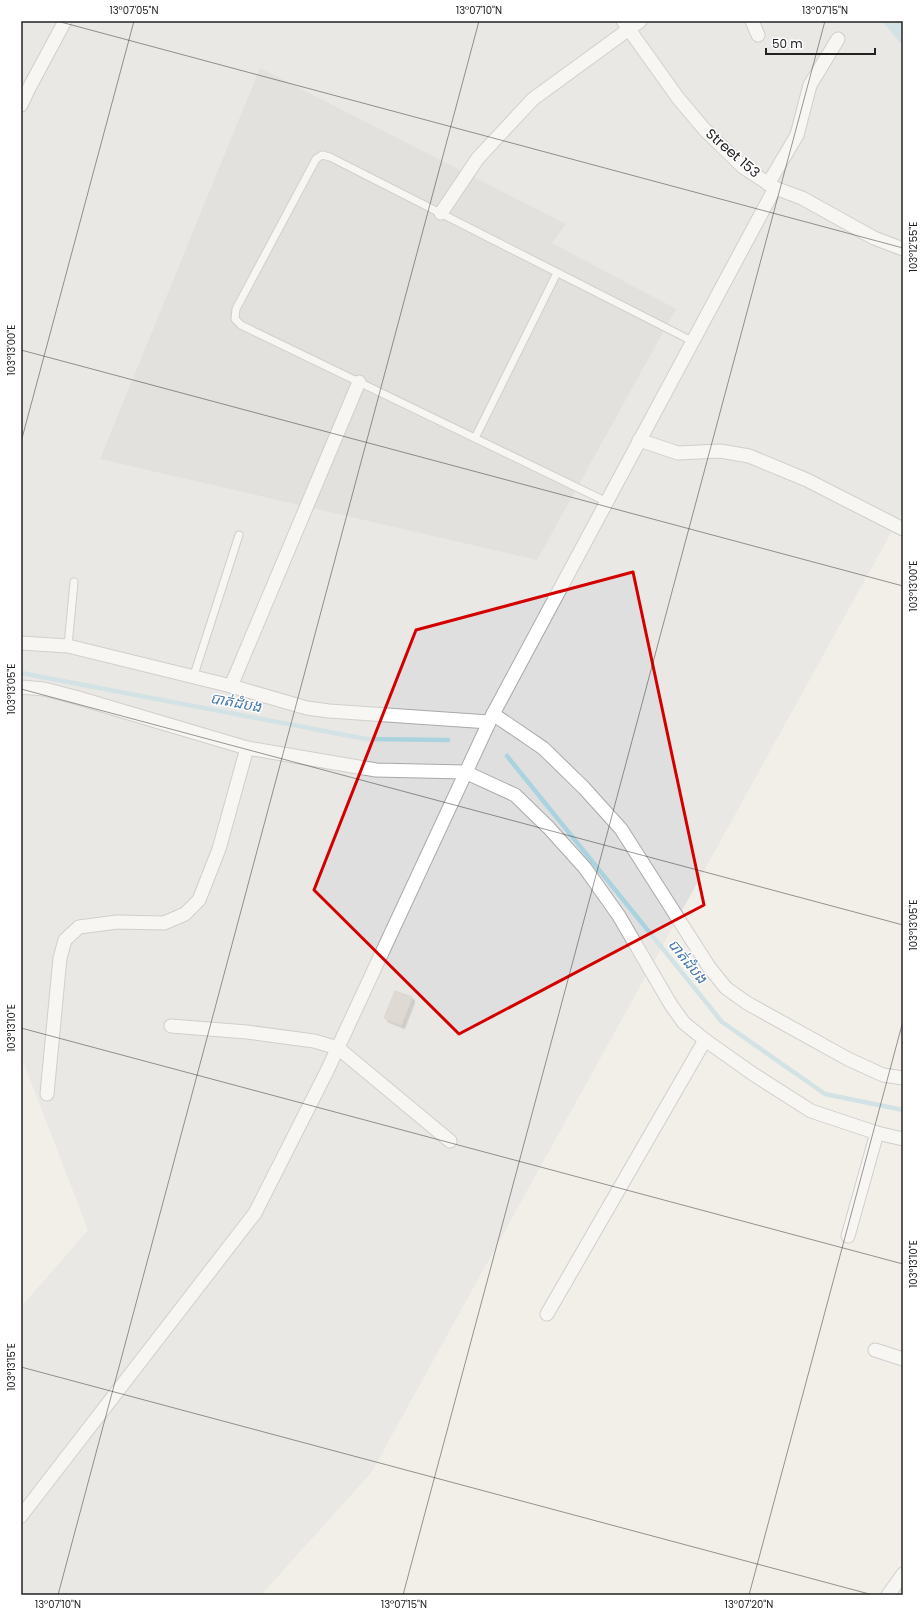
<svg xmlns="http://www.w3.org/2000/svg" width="924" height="1616" font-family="Poppins,'Noto Sans Khmer',sans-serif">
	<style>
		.residential { fill: #e0dfdf }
		.religious { fill: #d0d0d0 }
		.water { fill: #aad3df }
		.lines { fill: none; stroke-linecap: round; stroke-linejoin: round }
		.stream { stroke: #aad3df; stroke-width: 4.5 }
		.building { fill: #c7bfb8; stroke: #c4b6ab; filter: url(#shadow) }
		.lane-casing { stroke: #a9a9a9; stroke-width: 9 }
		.street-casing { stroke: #a9a9a9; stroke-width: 15 }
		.lane { stroke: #fff; stroke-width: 7 }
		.street { stroke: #fff; stroke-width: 13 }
		.marked { fill: none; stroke: #d40000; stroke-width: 3; stroke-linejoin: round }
		.ticks { fill: none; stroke: #222; stroke-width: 1; stroke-opacity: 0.45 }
		.labels { text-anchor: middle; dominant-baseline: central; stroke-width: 3; stroke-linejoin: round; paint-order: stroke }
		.street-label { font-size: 14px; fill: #222; stroke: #fff }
		.water-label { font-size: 15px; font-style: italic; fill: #4a7aab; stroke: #fff }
		.neatline { fill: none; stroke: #222; stroke-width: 1.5 }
		.ticks-label { font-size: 10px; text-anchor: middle; fill: #222 }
	</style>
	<defs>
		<filter id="shadow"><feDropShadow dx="3.5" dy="3.5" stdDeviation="0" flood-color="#0004"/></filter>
	</defs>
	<rect width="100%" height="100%" fill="#f2efe9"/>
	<!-- residential -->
	<polygon class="residential" points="21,21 903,21 903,511 371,1473 261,1595 21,1595 21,1307 88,1230 21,1056"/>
	<!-- religious -->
	<polygon class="religious" points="260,68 566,224 552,243 676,309 537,560 100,459"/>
	<!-- water -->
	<polygon class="water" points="882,21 903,21 903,46"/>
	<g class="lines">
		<!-- stream -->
		<g class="stream">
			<polyline points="21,673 366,739 448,740"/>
			<polyline points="507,756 722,1022 825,1094 903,1110"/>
		</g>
	</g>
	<!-- building -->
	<polygon class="building" points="395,991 412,997 401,1025 384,1018"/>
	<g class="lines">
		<!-- lane casing -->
		<g class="lane-casing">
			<g id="lane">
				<polyline points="475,438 557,273"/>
				<polyline points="607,502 241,325 235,319 236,309 316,159 322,155 330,157 692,341"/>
				<polyline points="68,646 74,582"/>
				<polyline points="193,678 239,535"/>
			</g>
		</g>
		<!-- street casing -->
		<g class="street-casing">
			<g id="street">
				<polyline points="623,21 678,98 705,130 743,167 775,188 802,198 874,238 903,249"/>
				<polyline points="752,21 758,35"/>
				<polyline points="21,105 28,90 65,21"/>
				<polyline points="768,184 797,135 810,85 838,39"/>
				<polyline points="441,213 478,158 533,99 640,21"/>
				<polyline points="639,440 678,453 720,451 749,456 807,480 903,529"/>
				<polyline points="21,643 68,646 231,686 307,708 329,711 489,722"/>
				<polyline points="231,686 359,382"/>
				<polyline points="21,687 44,689 75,697 247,748 376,770 465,772 515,795 549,828 585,868 619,916 671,1005 684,1023 705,1040 753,1074 811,1111 877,1133 903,1139"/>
				<polyline points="493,714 543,748 584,788 621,829 709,967 726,988 747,1003 848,1059 883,1075 903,1078"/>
				<polyline points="171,1026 247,1032 314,1041 338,1048 450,1141"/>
				<polyline points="47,1094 60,958 65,940 79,927 117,922 164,923 185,914 199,900 219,849 247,748"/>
				<polyline points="848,1236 877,1133"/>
				<polyline points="547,1314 705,1040"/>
				<polyline points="875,1350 903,1359"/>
				<polyline points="21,1516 255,1213 327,1071 493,714 775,188"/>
				<polyline points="888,1595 903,1574"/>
			</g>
		</g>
		<!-- lane -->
		<use href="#lane" class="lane"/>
		<!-- street -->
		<use href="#street" class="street"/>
	</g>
	<!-- marked area -->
	<path d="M0 0H924V1616H0ZM633,572L704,905L459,1034L314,890L416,630Z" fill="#f2efe9" fill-opacity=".55" fill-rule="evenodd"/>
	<path class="marked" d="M633,572L704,905L459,1034L314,890L416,630Z"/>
	<!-- ticks -->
	<path class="ticks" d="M57,21L903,248M21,350L903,586M21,442L134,21M21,689L903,925M21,1028L903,1264M21,1367L873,1595M58,1595L479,21M403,1595L825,21M749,1595L903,1021"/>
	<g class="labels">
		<!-- street labels -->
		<g class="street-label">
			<text transform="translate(733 153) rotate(41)">Street 153</text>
		</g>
		<!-- water labels -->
		<g class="water-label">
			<text transform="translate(236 702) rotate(11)">បាត់ដំបង</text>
			<text transform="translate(688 961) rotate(51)">បាត់ដំបង</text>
		</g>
	</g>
	<!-- border -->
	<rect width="924" height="1616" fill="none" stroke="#ffffff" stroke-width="44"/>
	<!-- scale -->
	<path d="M766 48v6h109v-6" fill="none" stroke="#222222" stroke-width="2"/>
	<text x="772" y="48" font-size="12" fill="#222222" stroke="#ffffff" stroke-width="3" paint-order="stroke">50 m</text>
	<rect x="22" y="22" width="880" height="1572" class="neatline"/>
	<g class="ticks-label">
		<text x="134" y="14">13°07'05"N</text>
		<text x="479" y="14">13°07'10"N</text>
		<text x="825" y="14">13°07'15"N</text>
		<text transform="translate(913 247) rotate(-90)" y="4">103°12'55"E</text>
		<text transform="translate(11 350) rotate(-90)" y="4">103°13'00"E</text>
		<text transform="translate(913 586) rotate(-90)" y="4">103°13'00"E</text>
		<text transform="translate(11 689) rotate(-90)" y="4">103°13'05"E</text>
		<text transform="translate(913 925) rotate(-90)" y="4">103°13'05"E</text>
		<text transform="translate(11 1028) rotate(-90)" y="4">103°13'10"E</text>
		<text transform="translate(913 1264) rotate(-90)" y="4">103°13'10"E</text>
		<text transform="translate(11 1367) rotate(-90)" y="4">103°13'15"E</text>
		<text x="58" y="1608">13°07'10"N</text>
		<text x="404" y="1608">13°07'15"N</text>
		<text x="749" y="1608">13°07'20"N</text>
	</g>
</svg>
